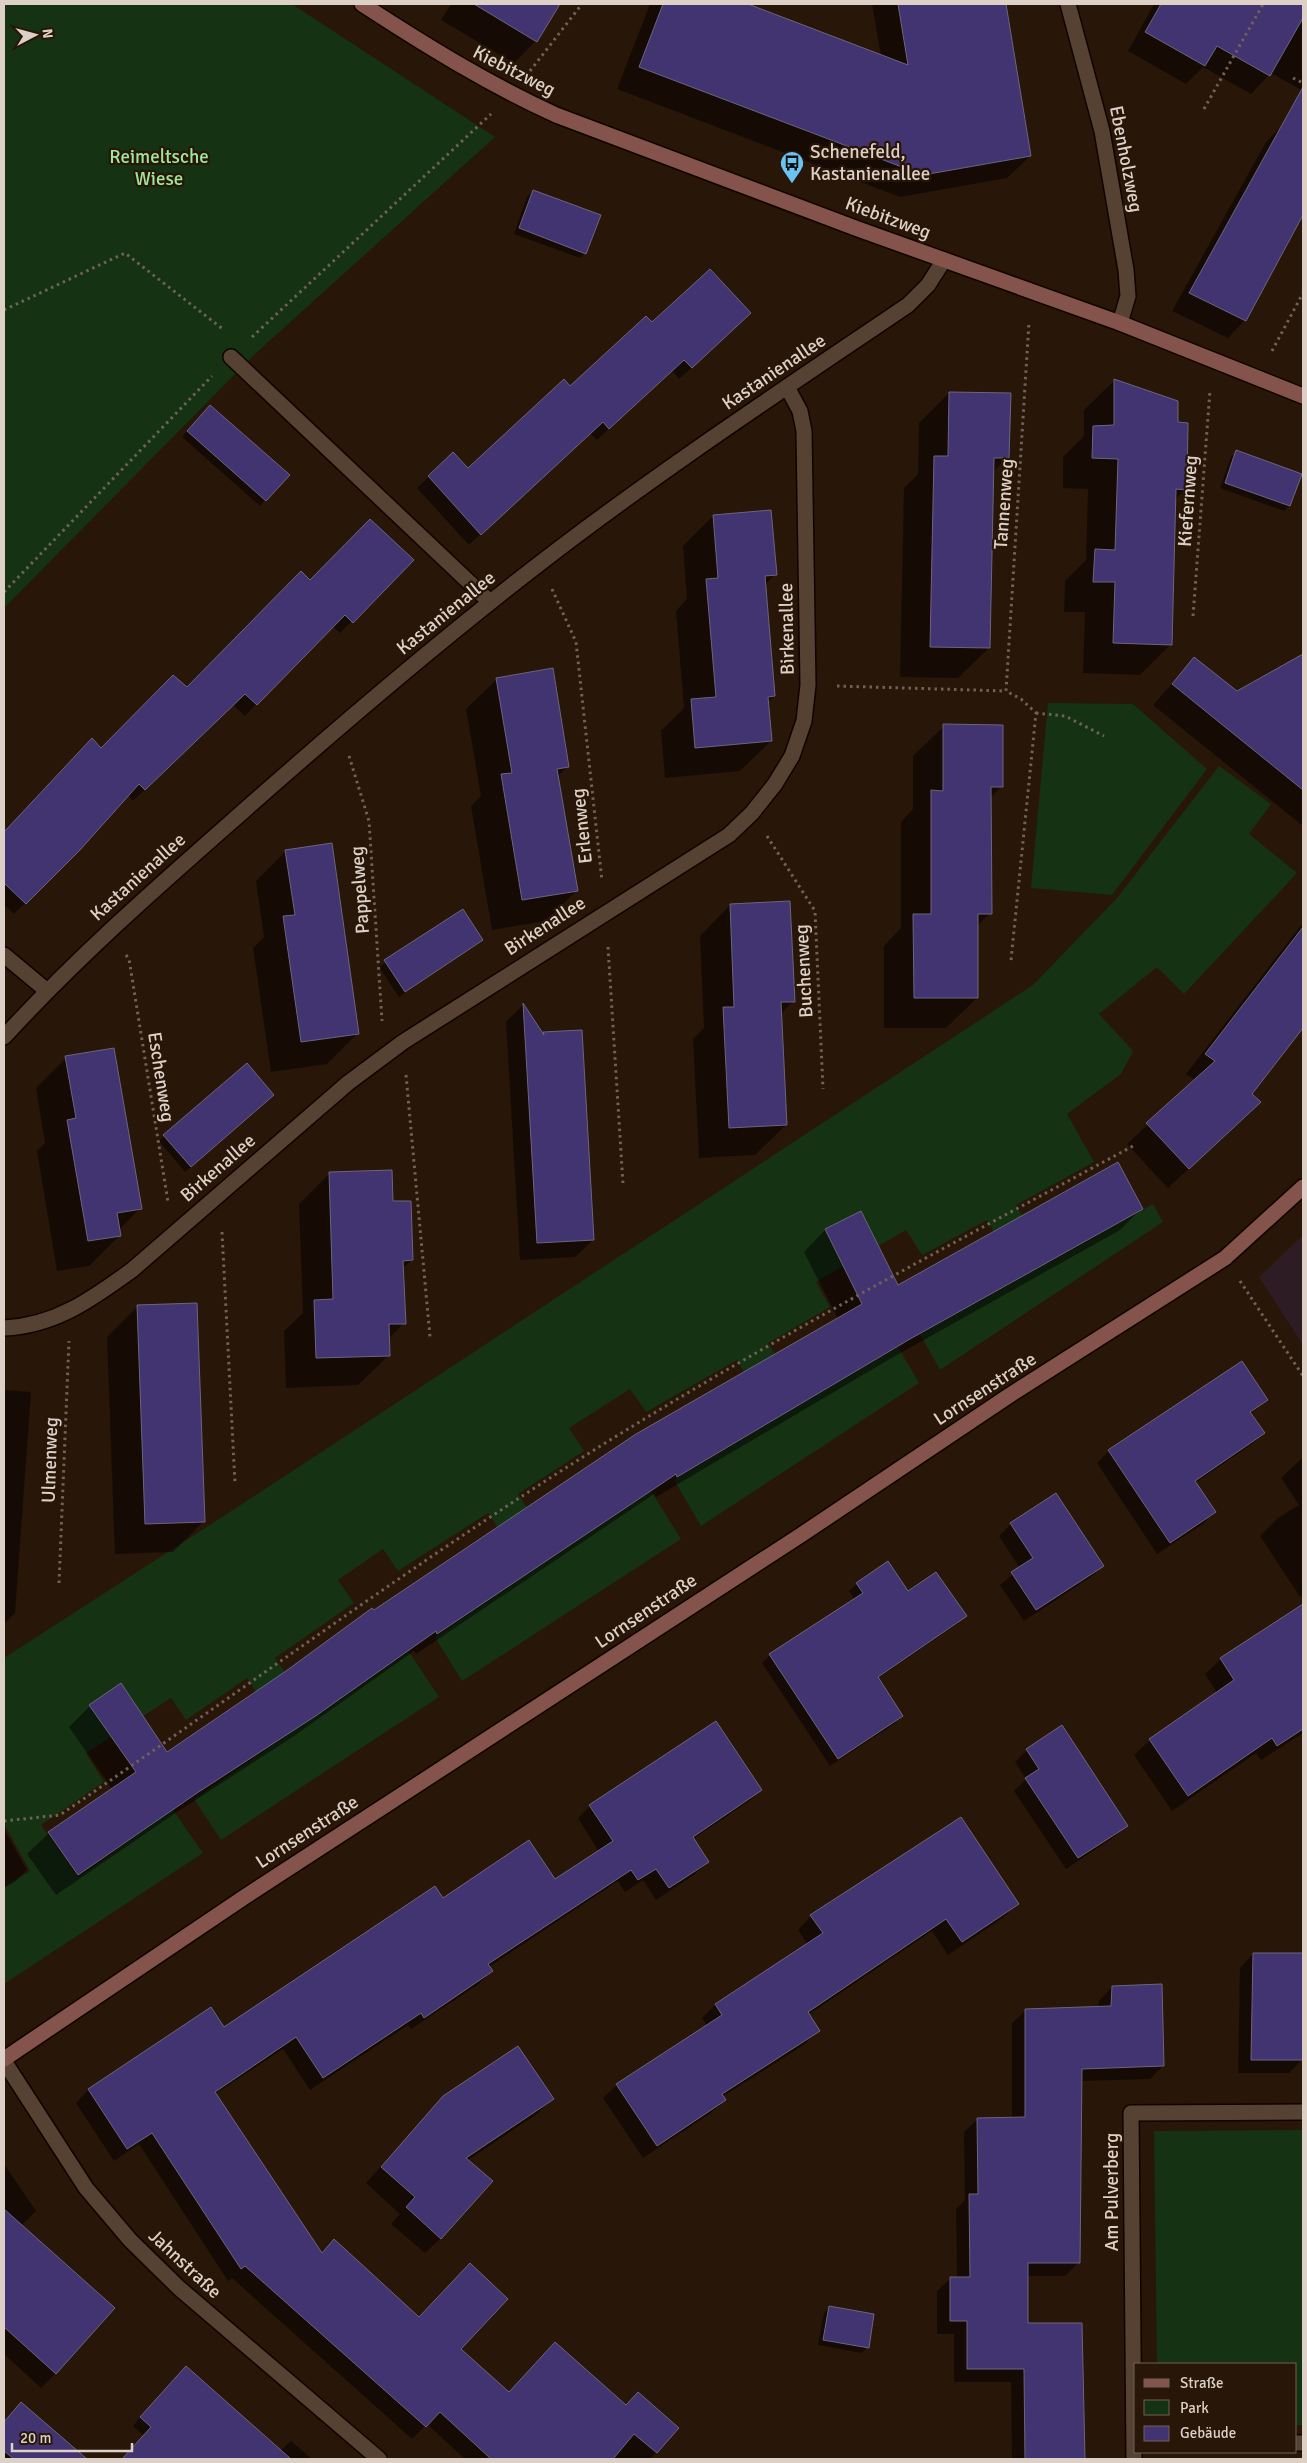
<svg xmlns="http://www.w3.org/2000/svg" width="1307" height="2463" font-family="Signika,sans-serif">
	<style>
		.commercial { fill: #2d1c24 }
		.green { fill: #153213 }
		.shadow { fill: #0007 }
		.building { fill: #423371; stroke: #6a667d }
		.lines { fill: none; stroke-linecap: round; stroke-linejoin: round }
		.lane-casing { stroke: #100300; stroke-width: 18 }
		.street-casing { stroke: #100300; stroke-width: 18 }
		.secondary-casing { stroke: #100300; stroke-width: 18 }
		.path { stroke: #726256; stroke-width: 3; stroke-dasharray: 2.5 4; stroke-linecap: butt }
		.lane { stroke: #564233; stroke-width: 15 }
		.street { stroke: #564233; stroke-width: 15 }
		.secondary { stroke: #84544c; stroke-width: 15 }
		.labels { text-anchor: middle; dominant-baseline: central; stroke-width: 4.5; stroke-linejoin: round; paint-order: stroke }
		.street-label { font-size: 19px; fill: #dcd0c7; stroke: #281608 }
		.poi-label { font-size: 19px; fill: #dcd0c7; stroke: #281608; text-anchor: start }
		.park-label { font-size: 19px; fill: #9ee997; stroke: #281608 }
	</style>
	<rect width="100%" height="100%" fill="#281608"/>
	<!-- commercial -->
	<polygon class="commercial" points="1303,1235 1303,1345 1259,1277"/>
	<!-- green -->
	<g class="green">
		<polygon points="4,4 292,4 495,137 255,354 4,608"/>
		<polygon points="1048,703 1133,704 1207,769 1112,895 1031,888"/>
		<polygon points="1219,766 1271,804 1249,834 1297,873 1184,994 1157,967 1099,1014 1133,1051 1121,1074 1067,1114 1094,1162 1016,1205 1049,1263 1153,1204 1163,1222 940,1370 920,1334 1020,1278 987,1220 922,1255 906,1230 816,1282 830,1307 768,1343 804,1402 898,1347 919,1383 701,1526 674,1480 773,1421 737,1360 646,1412 630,1389 569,1428 584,1451 518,1494 558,1554 651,1491 681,1539 462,1681 435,1637 528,1573 488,1513 398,1571 383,1549 338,1580 354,1603 275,1658 317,1716 409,1652 439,1697 221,1840 194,1799 286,1736 247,1678 186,1720 171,1698 86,1753 104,1782 41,1825 78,1877 173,1810 203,1853 4,1984 4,1886 30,1871 4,1824 4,1658 239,1506 1033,985 1117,898"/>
		<polygon points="1303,2130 1303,2425 1296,2425 1296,2364 1157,2364 1154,2131"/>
	</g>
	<!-- shadow -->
	<g class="shadow">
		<polygon points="451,4 558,4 536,41 514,63 441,20"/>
		<polygon points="650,4 744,4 881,56 872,4 1004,4 1030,156 1007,178 900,197 617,89"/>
		<polygon points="1154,4 1303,4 1303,15 1299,22 1303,25 1303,91 1271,73 1251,94 1203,67 1186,84 1128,51"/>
		<polygon points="1284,124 1303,134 1303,212 1245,320 1228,338 1172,311 1266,142"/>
		<polygon points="533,191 585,253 580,258 514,234 527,197"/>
		<polygon points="652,324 738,325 679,379 672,370 597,440 590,433 469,545 417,488 453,454 467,470"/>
		<polygon points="1115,380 1176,423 1186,489 1174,500 1170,645 1140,675 1083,673 1085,612 1064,612 1065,581 1086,560 1088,489 1063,488 1063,457 1084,436 1084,410"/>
		<polygon points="949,393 1008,457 992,473 989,648 958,678 900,677 904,488 918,474 919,423"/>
		<polygon points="204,412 265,500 260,506 182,437"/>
		<polygon points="1237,452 1289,506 1284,511 1220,488 1231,457"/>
		<polygon points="713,516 775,574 765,585 774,696 767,703 771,741 740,771 665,778 661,731 684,708 676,611 687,599 683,546"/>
		<polygon points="412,560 340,633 332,626 245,716 232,704 133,801 128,795 78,850 14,914 4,905 4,833 80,752 101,749 187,688 310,582"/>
		<polygon points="1303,655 1303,826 1153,705 1194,659 1237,693"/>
		<polygon points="497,679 568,766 557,777 576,891 546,921 492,930 471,806 481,796 466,709"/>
		<polygon points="944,726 1001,787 990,798 990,913 976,927 977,998 946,1028 884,1028 884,946 901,928 901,822 913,809 913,756"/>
		<polygon points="286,851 358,1033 327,1064 271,1072 253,948 264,937 256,881"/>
		<polygon points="730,905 793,1001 781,1014 786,1125 755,1155 699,1158 693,1039 704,1028 700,936"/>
		<polygon points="463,911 481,940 399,997 379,967"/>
		<polygon points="1303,923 1303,1026 1250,1094 1239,1122 1168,1188 1127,1144 1195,1080 1186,1074"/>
		<polygon points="523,1005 542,1035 544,1033 593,1240 575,1257 520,1260 506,1022"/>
		<polygon points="66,1058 140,1208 119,1230 120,1235 89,1266 57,1271 37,1151 45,1143 36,1088"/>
		<polygon points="267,1101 185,1172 159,1141 164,1136"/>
		<polygon points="330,1173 391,1202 412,1260 402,1269 404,1323 388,1339 389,1355 358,1385 286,1388 284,1331 303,1313 299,1204"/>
		<polygon points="1142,1208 1120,1230 888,1360 656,1497 654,1494 416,1654 414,1651 294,1736 174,1814 56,1895 27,1854 49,1833 112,1789 69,1727 90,1706 167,1754 374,1612 838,1319 804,1252 825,1230 860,1213 898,1287"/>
		<polygon points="138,1306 204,1521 173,1552 115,1554 107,1337"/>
		<polygon points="1241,1363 1266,1400 1250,1414 1264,1433 1252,1444 1195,1483 1214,1512 1203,1524 1157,1554 1097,1463 1109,1451"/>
		<polygon points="4,1390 31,1392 15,1613 4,1624"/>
		<polygon points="1303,1457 1303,1595 1300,1597 1260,1536 1278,1518 1299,1505 1281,1478"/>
		<polygon points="1011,1524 1103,1565 1091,1577 1024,1621 1000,1585 1020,1568 999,1536"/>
		<polygon points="857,1584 908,1593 965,1616 957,1624 877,1679 902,1716 894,1724 830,1766 762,1663 770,1655 855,1600 849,1591"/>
		<polygon points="1287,1616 1303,1641 1303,1733 1261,1760 1256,1753 1172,1811 1134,1755 1150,1740 1217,1693 1205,1674 1221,1659"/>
		<polygon points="1061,1727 1126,1826 1114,1837 1066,1869 1014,1791 1026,1779 1015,1762 1027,1750"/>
		<polygon points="761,1790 748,1802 693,1839 708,1862 695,1874 656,1900 643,1880 625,1892 618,1881 489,1967 491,1971 479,1984 411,2029 408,2025 310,2090 283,2049 215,2094 321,2254 334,2241 419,2318 459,2349 508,2394 625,2406 677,2428 650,2459 465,2459 427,2424 412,2439 232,2278 228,2281 139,2144 114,2161 76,2103 88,2090 211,2009 224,2029 443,1899 555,1881 599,1852 578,1818 590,1806"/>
		<polygon points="4,1829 27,1870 16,1881 4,1888"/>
		<polygon points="1018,1904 1004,1917 948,1955 932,1931 808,2015 818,2030 805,2044 722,2097 725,2100 711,2113 643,2158 603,2098 617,2085 707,2026 702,2018 715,2005 808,1945 798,1930 811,1916"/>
		<polygon points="1253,1954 1303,1954 1302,2060 1289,2073 1238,2073 1240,1968"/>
		<polygon points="1112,1987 1163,2066 1150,2079 1080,2081 1079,2262 1065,2276 1027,2276 1027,2324 1080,2324 1083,2459 1012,2459 1011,2382 954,2382 954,2334 937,2334 937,2291 951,2278 957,2278 956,2209 965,2200 964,2132 978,2119 1012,2118 1012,2023 1026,2010 1098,2008 1099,2001"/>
		<polygon points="444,2097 552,2099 537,2114 468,2160 441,2238 425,2253 391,2224 400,2214 366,2183"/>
		<polygon points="4,2164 36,2211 21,2226 56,2373 41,2388 4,2354"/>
		<polygon points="829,2308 867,2347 862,2353 818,2345 824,2313"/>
		<polygon points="178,2375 280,2451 291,2441 312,2459 122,2459 144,2436 133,2426"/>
		<polygon points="21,2404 76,2451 69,2459 4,2459 4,2422"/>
	</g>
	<!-- building -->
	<g class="building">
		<polygon points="474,4 560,4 537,42"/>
		<polygon points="663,4 748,4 908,65 898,4 1006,4 1031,156 923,175 639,67"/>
		<polygon points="1161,4 1303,4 1303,18 1270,76 1217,46 1205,66 1145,32"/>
		<polygon points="1303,87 1303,215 1246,321 1189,293"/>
		<polygon points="533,190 601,215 586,254 519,228"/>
		<polygon points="710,269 751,313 692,368 684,360 609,429 603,422 481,535 428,476 453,452 468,468 564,379 570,386 646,316 652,322"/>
		<polygon points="1114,379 1178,401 1178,422 1188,423 1187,490 1176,489 1172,645 1113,643 1115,582 1093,582 1095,549 1115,550 1118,459 1092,458 1093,426 1114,425"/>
		<polygon points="949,392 1011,393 1009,458 994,458 990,648 930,647 934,456 948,456"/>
		<polygon points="210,405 290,475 266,501 187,431"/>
		<polygon points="1236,450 1302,474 1290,506 1225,483"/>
		<polygon points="771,510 777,575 765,576 775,696 768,697 772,741 695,748 691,699 716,697 706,579 718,578 713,515"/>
		<polygon points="370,519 414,560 353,623 345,615 257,705 245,694 145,790 139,784 79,851 26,904 4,883 4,832 92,738 101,748 173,675 187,687 301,571 310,580"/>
		<polygon points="1303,654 1303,790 1172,684 1194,657 1237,691"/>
		<polygon points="553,668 569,767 557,769 578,891 522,900 501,774 512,773 496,678"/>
		<polygon points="943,724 1003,725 1003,787 991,787 992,914 978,914 978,998 914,998 913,914 931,914 931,790 943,791"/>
		<polygon points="332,843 359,1034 301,1042 283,916 295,915 285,850"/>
		<polygon points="790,901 795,1002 781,1002 787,1125 729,1128 723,1007 734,1007 730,904"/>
		<polygon points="463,909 483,940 405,992 384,960"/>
		<polygon points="1303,927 1303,1028 1252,1094 1261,1102 1189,1169 1146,1123 1215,1061 1205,1054"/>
		<polygon points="523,1003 544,1035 543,1032 582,1030 594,1240 537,1243"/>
		<polygon points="114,1048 142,1209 117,1213 121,1236 88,1241 67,1120 76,1118 65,1056"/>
		<polygon points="247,1063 274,1095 191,1167 163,1135"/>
		<polygon points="1118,1162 1143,1209 910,1339 677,1477 676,1474 437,1634 436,1631 317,1715 197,1793 78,1875 48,1832 136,1772 89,1705 121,1683 167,1752 286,1671 372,1608 374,1610 636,1434 862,1304 825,1229 861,1211 898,1285"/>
		<polygon points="392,1170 393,1201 411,1201 413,1260 403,1261 406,1324 389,1324 390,1356 316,1358 314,1300 333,1299 329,1172"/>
		<polygon points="197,1303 205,1522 145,1524 137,1305"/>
		<polygon points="1242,1361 1268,1400 1250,1412 1265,1433 1195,1481 1216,1512 1170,1543 1108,1450"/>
		<polygon points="1056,1493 1104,1566 1036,1610 1011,1572 1033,1558 1010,1523"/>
		<polygon points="888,1561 908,1591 936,1572 967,1616 878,1677 903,1716 838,1759 769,1654 863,1593 856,1583"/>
		<polygon points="1303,1604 1303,1729 1277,1746 1272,1738 1188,1796 1149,1739 1234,1680 1220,1658"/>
		<polygon points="716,1721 762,1790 693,1837 709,1862 669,1888 656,1869 638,1880 631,1870 488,1964 493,1971 424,2018 421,2013 323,2078 296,2037 215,2092 322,2253 334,2239 419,2317 470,2263 508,2299 461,2349 509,2392 555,2342 626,2405 638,2392 679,2428 657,2453 634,2434 613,2459 491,2459 440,2412 426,2427 245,2266 241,2269 152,2133 127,2149 88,2089 211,2007 224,2027 435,1886 443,1898 529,1840 555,1879 613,1841 589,1805"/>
		<polygon points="1062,1725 1128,1826 1078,1858 1025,1778 1039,1769 1026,1749"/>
		<polygon points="961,1817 1019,1904 962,1942 946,1919 808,2012 820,2031 722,2094 726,2100 657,2146 616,2084 722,2015 715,2004 823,1933 810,1915"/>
		<polygon points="1253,1953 1303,1953 1303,2060 1251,2060"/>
		<polygon points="1162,1984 1164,2066 1082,2069 1080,2263 1028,2263 1028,2323 1082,2323 1085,2459 1025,2459 1024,2369 967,2369 967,2321 950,2321 950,2277 970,2277 969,2194 978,2194 977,2118 1025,2117 1025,2009 1111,2006 1112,1986"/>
		<polygon points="518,2046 554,2099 466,2158 493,2181 441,2239 406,2207 415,2197 381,2167 443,2096"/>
		<polygon points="4,2209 115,2308 56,2374 4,2327"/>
		<polygon points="829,2306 874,2314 869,2348 823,2340"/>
		<polygon points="186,2366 291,2459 122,2459 151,2427 140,2417"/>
		<polygon points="21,2402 87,2459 14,2459 4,2451 4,2422"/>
	</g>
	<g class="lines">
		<!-- lane casing -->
		<g class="lane-casing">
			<g id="lane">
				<polyline points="231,357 490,602"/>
				<polyline points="4,955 46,990"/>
			</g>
		</g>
		<!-- street casing -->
		<g class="street-casing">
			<g id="street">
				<polyline points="1068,4 1102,131 1126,270 1128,296 1120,323"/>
				<path d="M4,1037C80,954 163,882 247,808C342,724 439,641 539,564C658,472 784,389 908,305L928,285L944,260"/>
				<path d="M4,1328C55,1326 92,1299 132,1270L348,1083L403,1042L729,835L752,813L775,784L792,756L804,721L808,685L804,431L800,411L787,387"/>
				<polyline points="4,2061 86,2188 130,2240 179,2288 379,2459"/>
				<polyline points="1296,2443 1303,2443"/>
				<polyline points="1134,2459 1131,2113 1303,2112"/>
			</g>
		</g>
		<!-- secondary casing -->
		<g class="secondary-casing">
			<g id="secondary">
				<path d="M362,4C425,45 488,84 556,115L858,229L1120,323L1303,396"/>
				<polyline points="4,2059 246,1896 801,1535 1010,1395 1225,1258 1303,1187"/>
			</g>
		</g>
		<!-- path -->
		<g class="path">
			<polyline points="530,71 582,4"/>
			<polyline points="1293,78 1303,83"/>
			<polyline points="1204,109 1263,4"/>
			<polyline points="4,310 125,253 224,330"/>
			<polyline points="252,337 491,114"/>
			<polyline points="1272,351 1303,293"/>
			<polyline points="552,589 576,642 602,881"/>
			<polyline points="4,592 212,376"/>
			<polyline points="1193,616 1210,390"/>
			<polyline points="837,686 1006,691"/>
			<polyline points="1036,713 1065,716 1104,736"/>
			<polyline points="349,756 369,821 382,1021"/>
			<polyline points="767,836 815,911 823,1089"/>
			<polyline points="608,947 623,1184"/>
			<polyline points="126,955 129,959 168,1202"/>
			<polyline points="1011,960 1036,713 1021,699 1006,691 1029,322"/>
			<polyline points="406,1075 430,1337"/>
			<polyline points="222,1232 235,1483"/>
			<polyline points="1240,1281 1303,1376"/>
			<polyline points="59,1583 69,1341"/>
			<path d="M4,1821L60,1815C249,1686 432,1549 628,1429C792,1328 963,1238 1133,1146"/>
		</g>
		<!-- lane -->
		<use href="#lane" class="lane"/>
		<!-- street -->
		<use href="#street" class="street"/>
		<!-- secondary -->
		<use href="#secondary" class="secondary"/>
	</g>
	<!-- icons -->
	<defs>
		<g id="bus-pin" transform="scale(1.25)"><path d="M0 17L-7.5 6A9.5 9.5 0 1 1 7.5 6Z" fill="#6cc3f2" stroke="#281608"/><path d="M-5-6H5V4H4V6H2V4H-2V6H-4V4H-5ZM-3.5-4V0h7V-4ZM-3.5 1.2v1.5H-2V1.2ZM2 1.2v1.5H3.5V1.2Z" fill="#111"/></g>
	</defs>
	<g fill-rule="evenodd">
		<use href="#bus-pin" x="792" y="163"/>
	</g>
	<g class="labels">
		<!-- street labels -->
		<g class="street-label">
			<text transform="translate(514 71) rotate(27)">Kiebitzweg</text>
			<text transform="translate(1126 159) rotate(79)">Ebenholzweg</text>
			<text transform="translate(888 218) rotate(20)">Kiebitzweg</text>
			<text transform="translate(774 372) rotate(-34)">Kastanienallee</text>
			<text transform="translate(1188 501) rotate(-86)">Kiefernweg</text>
			<text transform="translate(1004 504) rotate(-86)">Tannenweg</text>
			<text transform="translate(446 613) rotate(-39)">Kastanienallee</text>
			<text transform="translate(787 629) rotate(-91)">Birkenallee</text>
			<text transform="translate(582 826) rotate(-96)">Erlenweg</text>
			<text transform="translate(138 877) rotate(-42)">Kastanienallee</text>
			<text transform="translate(360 890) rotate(-94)">Pappelweg</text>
			<text transform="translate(545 926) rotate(-33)">Birkenallee</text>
			<text transform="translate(804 971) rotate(-93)">Buchenweg</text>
			<text transform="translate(161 1077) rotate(81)">Eschenweg</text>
			<text transform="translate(218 1168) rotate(-41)">Birkenallee</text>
			<text transform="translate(985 1389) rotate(-33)">Lornsenstraße</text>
			<text transform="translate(50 1460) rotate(-88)">Ulmenweg</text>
			<text transform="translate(646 1611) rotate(-34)">Lornsenstraße</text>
			<text transform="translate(307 1832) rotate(-33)">Lornsenstraße</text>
			<text transform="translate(1112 2192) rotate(-90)">Am Pulverberg</text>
			<text transform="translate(185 2264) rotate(43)">Jahnstraße</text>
		</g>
		<!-- poi labels -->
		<g class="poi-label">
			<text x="810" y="152">Schenefeld,<tspan x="810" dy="22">Kastanienallee</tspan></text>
		</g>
		<!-- park labels -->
		<g class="park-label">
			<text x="159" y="157">Reimeltsche<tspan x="159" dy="22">Wiese</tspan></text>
		</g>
	</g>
	<!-- border -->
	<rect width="1307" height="2463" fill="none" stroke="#dcd0c7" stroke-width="10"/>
	<!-- legend -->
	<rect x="1134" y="2363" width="162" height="90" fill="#281608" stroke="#706054"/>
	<rect x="1144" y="2379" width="25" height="8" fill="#84544c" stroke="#706054"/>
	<text x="1180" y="2388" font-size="15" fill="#dcd0c7">Straße</text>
	<rect x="1144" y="2400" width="25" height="15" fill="#153213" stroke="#706054"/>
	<text x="1180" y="2413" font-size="15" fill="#dcd0c7">Park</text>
	<rect x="1144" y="2426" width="25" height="15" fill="#423371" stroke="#706054"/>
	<text x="1180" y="2438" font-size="15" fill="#dcd0c7">Gebäude</text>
	<!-- north arrow -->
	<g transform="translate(35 35) rotate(84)" stroke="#281608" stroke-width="4" paint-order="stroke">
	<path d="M0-4L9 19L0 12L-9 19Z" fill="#dcd0c7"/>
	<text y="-8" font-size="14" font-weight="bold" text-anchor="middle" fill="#dcd0c7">N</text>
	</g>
	<!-- scale -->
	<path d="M12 2443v8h120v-8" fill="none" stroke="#dcd0c7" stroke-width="2.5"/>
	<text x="20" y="2443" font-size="15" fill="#dcd0c7" stroke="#281608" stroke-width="4" paint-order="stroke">20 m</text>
</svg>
